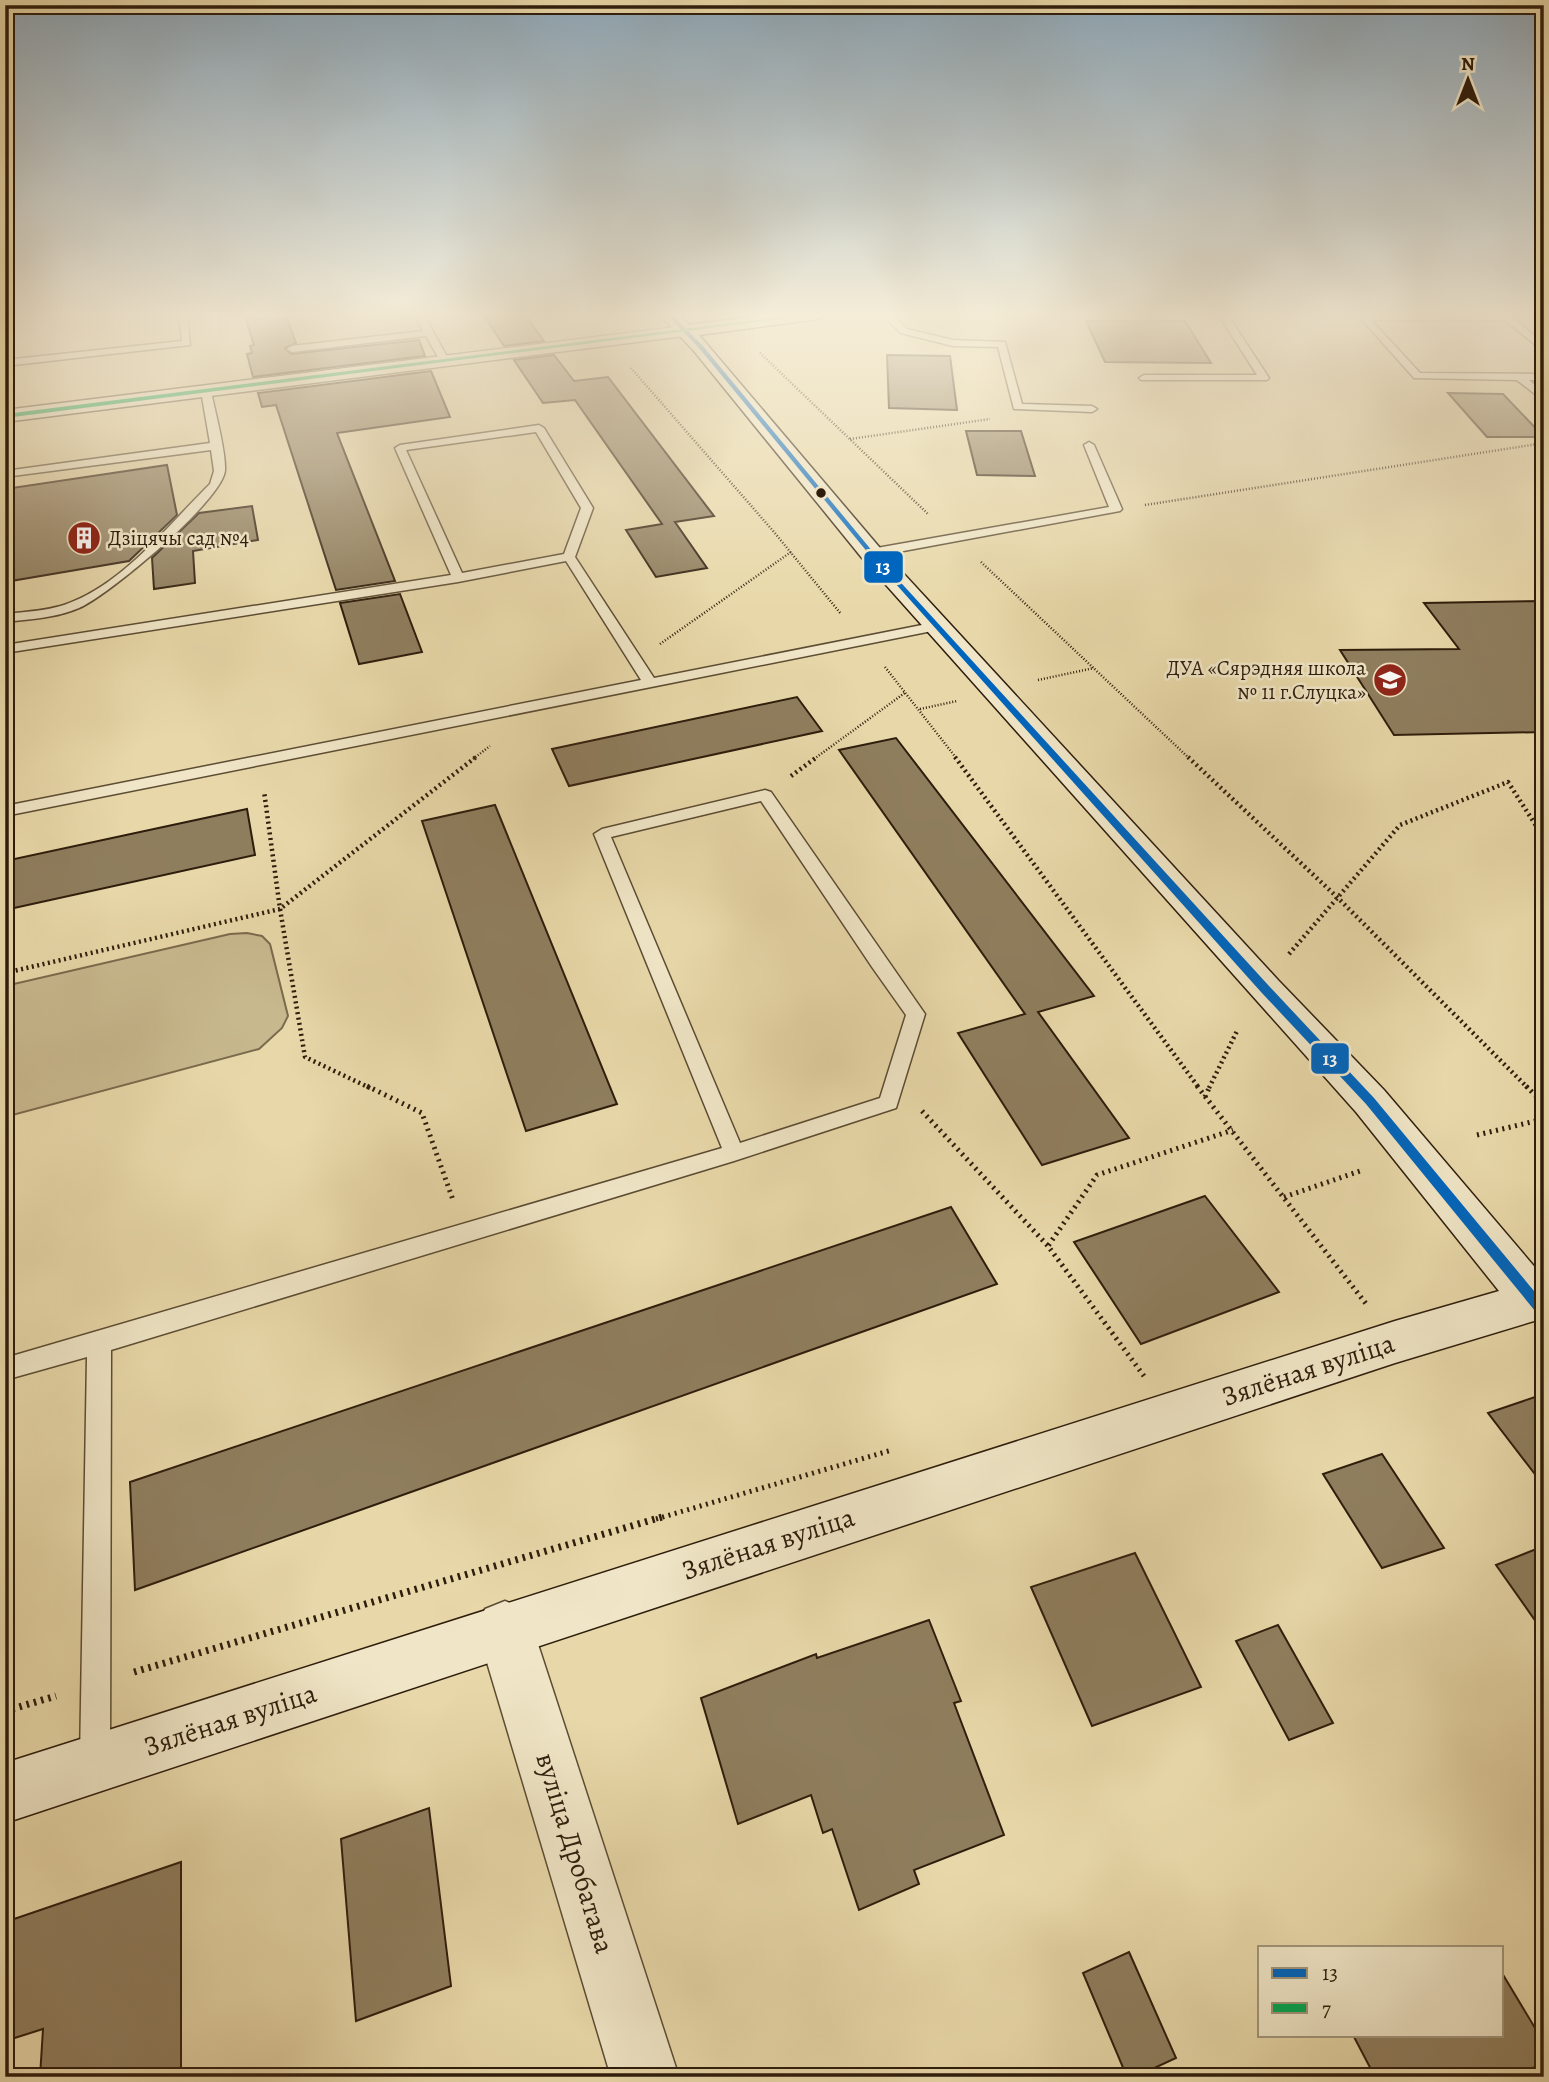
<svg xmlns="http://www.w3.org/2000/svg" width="1549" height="2082" font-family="Alegreya,serif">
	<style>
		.green { fill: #c8b88e; stroke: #7b6a4d; stroke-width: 2 }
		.building { fill: #8f7e5e; stroke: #2e1d0c; stroke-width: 2 }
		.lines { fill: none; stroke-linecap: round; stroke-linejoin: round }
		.lane-casing { stroke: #5c4c33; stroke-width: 3 }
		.street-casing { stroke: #5c4c33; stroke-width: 3 }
		.secondary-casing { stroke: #2e1d0c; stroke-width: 3 }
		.path-far3 { stroke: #2e1d0c; stroke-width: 2.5; stroke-dasharray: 1 2; stroke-linecap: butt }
		.path-far2 { stroke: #2e1d0c; stroke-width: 4.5; stroke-dasharray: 2 3.5; stroke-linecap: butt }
		.path-far1 { stroke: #2e1d0c; stroke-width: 5; stroke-dasharray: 2 4.5; stroke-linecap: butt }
		.path { stroke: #2e1d0c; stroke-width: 7; stroke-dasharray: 2.5 5; stroke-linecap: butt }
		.lane { fill: #f0e6c7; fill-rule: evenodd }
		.street { fill: #f0e6c7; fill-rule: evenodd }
		.secondary { fill: #f0e6c7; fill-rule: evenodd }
		.bus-1-casing { stroke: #f0e6c7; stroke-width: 6 }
		.bus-2-casing { stroke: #f0e6c7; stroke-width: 6 }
		.bus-1 { fill: #0065bd; fill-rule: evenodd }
		.bus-2 { fill: #00a651; fill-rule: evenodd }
		.bus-dot { fill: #2e1d0c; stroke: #f0e6c7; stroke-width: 2.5 }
		.labels { text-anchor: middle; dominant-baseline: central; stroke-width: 5; stroke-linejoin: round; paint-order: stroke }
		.far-poi-label { font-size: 21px; fill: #2e1d0c; stroke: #f0e6c7; text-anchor: start }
		.near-street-label { font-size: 28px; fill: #2e1d0c; stroke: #f0e6c7 }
		.line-badge { stroke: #f0e6c7; stroke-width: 2.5 }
		.badge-label { font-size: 19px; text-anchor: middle; font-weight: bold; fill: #fff }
	</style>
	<rect width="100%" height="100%" fill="#e8d8a9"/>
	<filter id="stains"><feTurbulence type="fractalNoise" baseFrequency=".00286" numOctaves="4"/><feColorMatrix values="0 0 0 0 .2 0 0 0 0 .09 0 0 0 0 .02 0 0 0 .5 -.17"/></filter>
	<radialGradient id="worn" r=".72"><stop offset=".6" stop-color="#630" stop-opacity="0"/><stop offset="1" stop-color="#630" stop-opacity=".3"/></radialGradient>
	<!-- green -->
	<polygon class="green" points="247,933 262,936 270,944 288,1016 282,1028 259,1049 5,1117 5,986 230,934"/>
	<!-- building -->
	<g class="building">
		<polygon points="244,314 285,314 296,343 285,348 291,354 419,340 425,356 253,377 247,354 252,353 250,346 254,345"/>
		<polygon points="483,314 524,314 544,341 504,346"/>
		<polygon points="1086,321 1185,321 1211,363 1105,362"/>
		<polygon points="554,355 574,381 608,377 714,516 675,522 707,568 656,577 626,530 662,524 575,400 543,403 514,360"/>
		<polygon points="887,355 950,356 957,410 889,408"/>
		<polygon points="431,371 450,417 337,433 395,581 336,590 276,405 262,407 258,393"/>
		<polygon points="1448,393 1503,394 1544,437 1487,437"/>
		<polygon points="966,431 1021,431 1035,476 977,475"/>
		<polygon points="167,465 177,515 129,561 5,582 5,489"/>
		<polygon points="252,506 258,540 193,551 195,583 154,589 152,558 199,513"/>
		<polygon points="400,594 422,652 359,664 340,603"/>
		<polygon points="1544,601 1544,732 1394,735 1340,650 1459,649 1424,603"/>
		<polygon points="797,697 822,731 569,786 552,749"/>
		<polygon points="896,738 1094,996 1038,1012 1129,1138 1042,1165 958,1033 1025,1014 839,750"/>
		<polygon points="495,805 617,1104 526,1131 422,821"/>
		<polygon points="247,809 255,855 5,910 5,861"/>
		<polygon points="1205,1196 1279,1292 1141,1344 1074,1242"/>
		<polygon points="951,1207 997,1284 135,1590 130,1482"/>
		<polygon points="1544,1394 1544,1486 1488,1413"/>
		<polygon points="1382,1454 1444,1548 1382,1568 1323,1474"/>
		<polygon points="1544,1546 1544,1633 1496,1565"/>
		<polygon points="1135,1553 1201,1687 1092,1726 1031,1587"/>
		<polygon points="929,1620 961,1701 954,1703 1004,1835 914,1870 919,1884 859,1910 832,1829 823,1833 811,1795 738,1824 701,1698 816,1654 817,1658"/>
		<polygon points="1278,1625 1333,1723 1289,1740 1236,1641"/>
		<polygon points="429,1808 451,1986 356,2021 341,1839"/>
		<polygon points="181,1862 181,2077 40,2077 43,2029 5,2041 14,1919"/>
		<polygon points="1129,1952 1176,2058 1135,2077 1127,2077 1083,1973"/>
		<polygon points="1502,1973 1544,2043 1544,2062 1516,2077 1375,2077 1353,2035 1502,2035"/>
	</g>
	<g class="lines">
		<!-- lane casing -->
		<g class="lane-casing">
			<g id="lane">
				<polygon points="179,314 187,314 190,345 5,366 5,360 182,341"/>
				<polygon points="414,314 423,314 450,362 448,364 442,364 426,336 292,352 287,349 292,346 423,331"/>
				<polygon points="881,314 891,314 907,329 953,340 1005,342 1022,404 1092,406 1097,409 1092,412 1014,409 998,347 953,346 901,333"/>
				<polygon points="1218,314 1227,314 1269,378 1267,380 1141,380 1139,378 1144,375 1257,375"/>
				<polygon points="1357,314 1510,315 1544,344 1544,352 1505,320 1371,320 1420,373 1544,374 1544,380 1529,380 1544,393 1544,401 1517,380 1414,378"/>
				<path d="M206,388L211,391C215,412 226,451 225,470C224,499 108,596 79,608C56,618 30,619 5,622V614C25,612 45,611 64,605C123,585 167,526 210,484L214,471L211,450L5,477V471L210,443L201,391Z"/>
				<path d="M539,425L544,428L593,508L575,557L654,678L937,622L944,626L937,630L5,816V806L641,680L566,561L458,582L5,653V645L451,575L395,448L400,445ZM536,432L581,508L564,554L462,573L406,450Z"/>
				<polygon points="1089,442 1094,445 1122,509 1120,511 871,557 865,553 871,549 1109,507 1084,445"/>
				<path d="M765,790L771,792L925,1014L896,1108L734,1161L111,1350L110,1760L105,1770L95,1775L85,1770L80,1760L87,1357L5,1380V1358L722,1148L594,834L602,829ZM761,801L872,967L906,1015L880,1098L740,1143L611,837Z"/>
			</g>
		</g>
		<!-- street casing -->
		<g class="street-casing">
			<g id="street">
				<polygon points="686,326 692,327 695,331 692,335 5,422 5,410"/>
				<polygon points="505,1601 525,1609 533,1629 679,2077 611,2077 477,1629 485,1609"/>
			</g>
		</g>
		<!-- secondary casing -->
		<g class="secondary-casing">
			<polygon id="secondary" points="659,314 678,314 689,325 773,314 827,314 818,319 699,335 880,548 1278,980 1384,1090 1544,1278 1544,1318 1395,1363 5,1823 5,1763 1395,1321 1499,1291 1356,1112 862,558 694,351"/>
		</g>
		<!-- path-far3 -->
		<g class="path-far3">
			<polyline points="760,353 928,514"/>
			<polyline points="631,368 774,532 841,614"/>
			<polyline points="850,439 990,419"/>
			<polyline points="1145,505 1544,443"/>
			<polyline points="981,562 1190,759"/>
			<polyline points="660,644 791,552"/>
			<polyline points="885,667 957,759"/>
			<polyline points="1038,680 1094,668"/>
			<polyline points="920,709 957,701"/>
			<polyline points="473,759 490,746"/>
			<polyline points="814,759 906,692"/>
		</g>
		<!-- path-far2 -->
		<g class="path-far2">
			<polyline points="955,757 1199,1088"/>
			<polyline points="1188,757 1337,897 1528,1088"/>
			<polyline points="791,776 817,757"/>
			<polyline points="1289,954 1400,825 1508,782 1544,838"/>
			<polyline points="5,973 280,909 264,791"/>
			<polyline points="370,1088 305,1057 280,909 476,757"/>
			<polyline points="1209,1088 1237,1031"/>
		</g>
		<!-- path-far1 -->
		<g class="path-far1">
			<polyline points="367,1086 422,1113 453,1200"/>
			<polyline points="1197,1086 1367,1305"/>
			<polyline points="1526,1086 1544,1104"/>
			<polyline points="1205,1097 1210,1086"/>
			<polyline points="922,1111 1048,1246"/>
			<polyline points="1477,1135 1544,1119"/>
			<polyline points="1284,1197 1363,1170"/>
			<polyline points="1144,1376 1048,1246 1097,1175 1233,1130"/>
			<polyline points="656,1519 892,1450"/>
		</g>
		<!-- path -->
		<g class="path">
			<polyline points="134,1672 662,1517"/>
			<polyline points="5,1711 56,1696"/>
		</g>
		<!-- lane -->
		<use href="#lane" class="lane"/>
		<!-- street -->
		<use href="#street" class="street"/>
		<!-- secondary -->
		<use href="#secondary" class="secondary"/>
		<!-- bus-1 casing -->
		<g class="bus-1-casing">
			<polygon id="bus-1" points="666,314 671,314 703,346 873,552 1269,986 1374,1098 1544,1303 1544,1318 1540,1317 1366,1104 1261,992 869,554 699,348"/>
		</g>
		<!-- bus-2 casing -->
		<g class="bus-2-casing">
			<polygon id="bus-2" points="803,314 820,314 5,418 5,414"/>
		</g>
		<!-- bus-1 -->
		<use href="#bus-1" class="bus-1"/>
		<!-- bus-2 -->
		<use href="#bus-2" class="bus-2"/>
	</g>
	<!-- sky -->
	<linearGradient id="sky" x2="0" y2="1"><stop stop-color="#8fa9ba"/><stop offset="0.52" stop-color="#f5edd8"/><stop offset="1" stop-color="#f5edd8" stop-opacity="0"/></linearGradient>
	<rect width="1549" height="606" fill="url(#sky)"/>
	<!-- icons -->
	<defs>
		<g id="building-disc" transform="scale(1.75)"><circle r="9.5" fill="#8f2418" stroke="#f0e6c7"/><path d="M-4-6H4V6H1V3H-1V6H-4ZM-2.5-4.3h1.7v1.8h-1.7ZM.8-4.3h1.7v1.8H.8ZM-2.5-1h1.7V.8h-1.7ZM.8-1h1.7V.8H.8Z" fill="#fff"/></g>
		<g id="school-disc" transform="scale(1.75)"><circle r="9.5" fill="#8f2418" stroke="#f0e6c7"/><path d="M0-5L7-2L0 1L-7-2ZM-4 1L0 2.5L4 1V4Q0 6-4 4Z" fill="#fff"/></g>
	</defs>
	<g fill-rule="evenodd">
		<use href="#building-disc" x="84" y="538"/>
		<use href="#school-disc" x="1390" y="680"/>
	</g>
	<!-- markers -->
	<circle class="bus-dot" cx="821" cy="493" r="6"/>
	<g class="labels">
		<!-- far-poi labels -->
		<g class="far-poi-label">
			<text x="108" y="538">Дзіцячы сад №4</text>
			<text x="1366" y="668" text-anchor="end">ДУА «Сярэдняя школа<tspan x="1366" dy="24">№ 11 г.Слуцка»</tspan></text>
		</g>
		<!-- near-street labels -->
		<g class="near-street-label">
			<text transform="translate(1308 1370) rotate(-18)">Зялёная вуліца</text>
			<text transform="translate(768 1544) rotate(-18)">Зялёная вуліца</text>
			<text transform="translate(230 1720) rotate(-18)">Зялёная вуліца</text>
			<text transform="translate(575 1853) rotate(73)">вуліца Дробатава</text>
		</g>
	</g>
	<g class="line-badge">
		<rect x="863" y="550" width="41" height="34" rx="7" fill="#0065bd"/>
		<rect x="1310" y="1042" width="40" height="33" rx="7" fill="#0065bd"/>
	</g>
	<g class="badge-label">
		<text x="883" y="573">13</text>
		<text x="1330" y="1065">13</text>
	</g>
	<!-- margin -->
	<rect width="1549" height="2082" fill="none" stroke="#e8d8a9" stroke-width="28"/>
	<rect x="7" y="7" width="1535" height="2068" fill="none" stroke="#2e1d0c" stroke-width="3.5"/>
	<rect x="14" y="14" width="1521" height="2054" fill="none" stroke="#2e1d0c" stroke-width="2"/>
	<!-- legend -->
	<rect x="1258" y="1946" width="245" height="91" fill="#f0e6c7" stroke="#a2967c" stroke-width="2"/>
	<rect x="1272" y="1968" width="35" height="10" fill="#0065bd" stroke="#a2967c" stroke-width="2"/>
	<text x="1322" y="1980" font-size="21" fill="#2e1d0c">13</text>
	<rect x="1272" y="2003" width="35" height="10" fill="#00a651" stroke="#a2967c" stroke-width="2"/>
	<text x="1322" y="2016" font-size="21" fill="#2e1d0c">7</text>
	<!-- north arrow -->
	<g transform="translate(1468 80)" stroke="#f0e6c7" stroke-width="5" paint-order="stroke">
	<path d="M0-5L12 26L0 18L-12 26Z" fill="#2e1d0c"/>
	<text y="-10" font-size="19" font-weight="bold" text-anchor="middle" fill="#2e1d0c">N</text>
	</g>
	<rect width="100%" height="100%" filter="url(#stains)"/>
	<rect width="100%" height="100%" fill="url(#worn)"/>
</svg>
